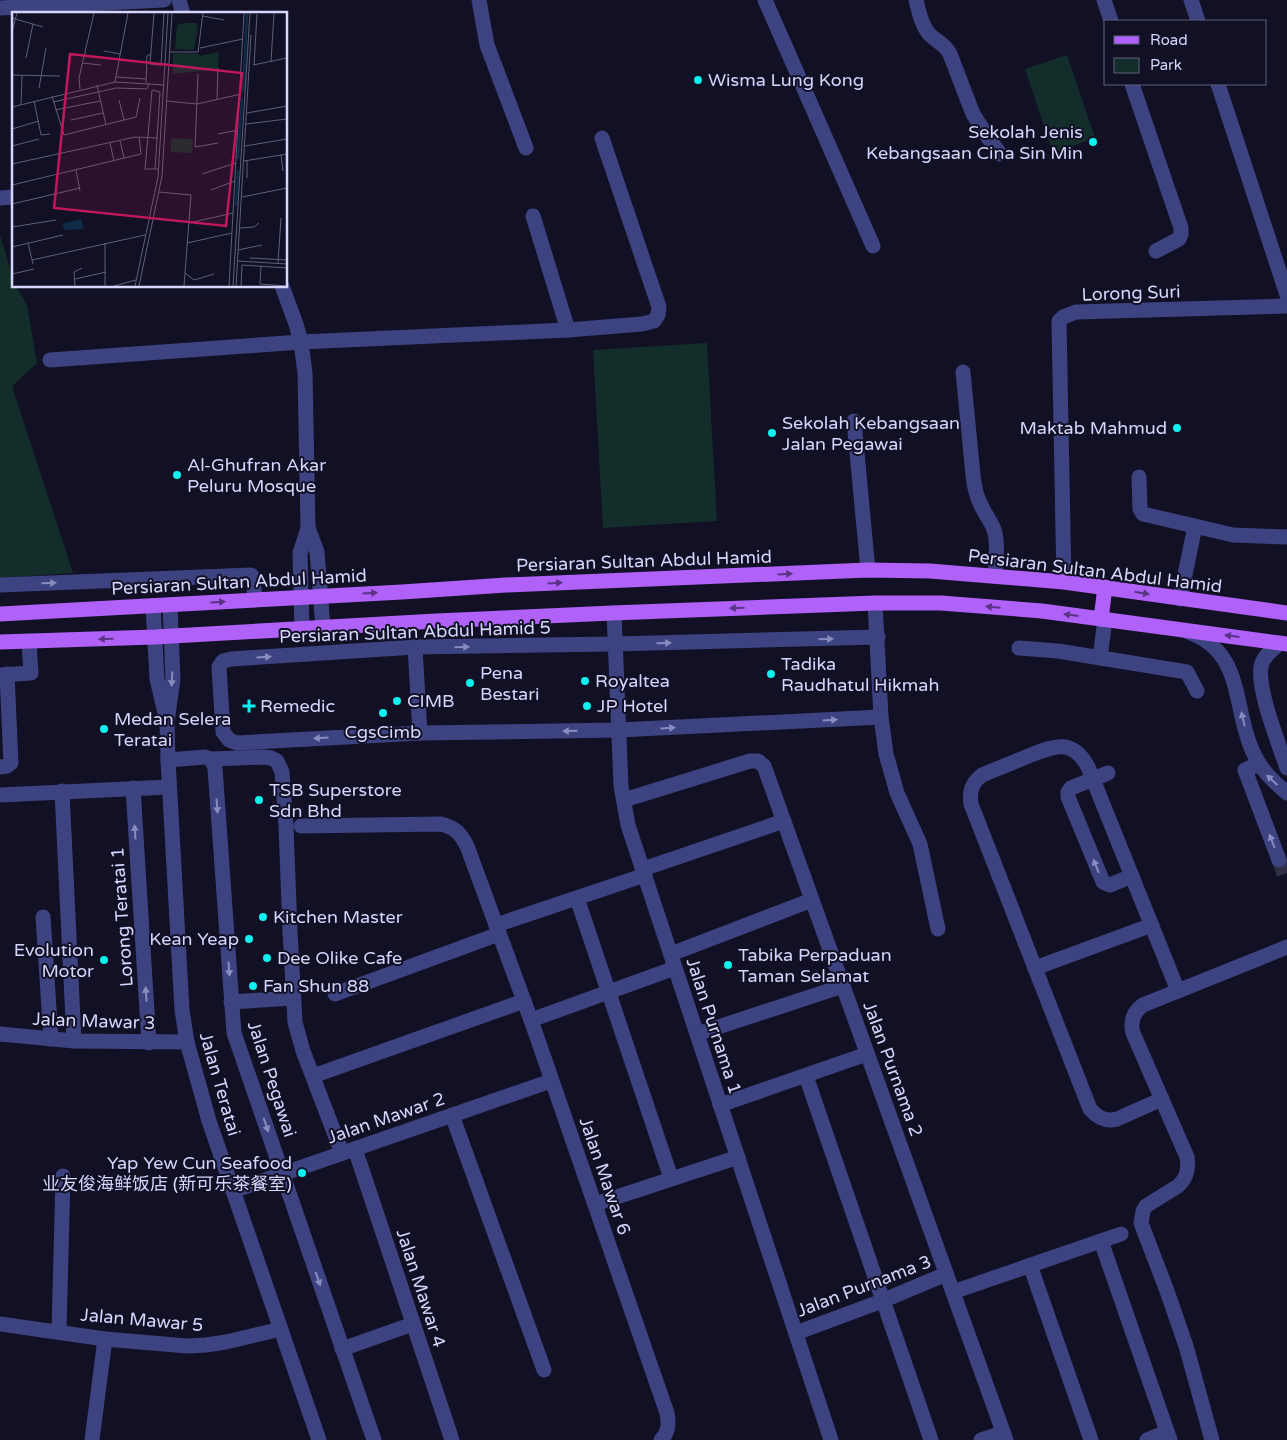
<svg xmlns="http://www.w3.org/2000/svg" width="1287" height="1440" font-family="'Varela Round','Noto Sans SC',sans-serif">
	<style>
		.green { fill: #132e2a }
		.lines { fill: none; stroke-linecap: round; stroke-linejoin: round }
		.minor-tunnel { stroke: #2e2e45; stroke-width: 15; stroke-dasharray: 15 8; stroke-linecap: butt }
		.minor { stroke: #3d4281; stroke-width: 15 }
		.major { stroke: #af61f8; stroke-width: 15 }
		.oneway { fill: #583483 }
		.oneway2 { fill: #898cbf }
		.poi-dot { fill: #0cf2f1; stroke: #111024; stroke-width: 2 }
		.labels { text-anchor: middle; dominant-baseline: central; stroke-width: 4; stroke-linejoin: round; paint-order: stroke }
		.poi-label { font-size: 18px; fill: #d5d5fd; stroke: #111024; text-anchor: start }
		.street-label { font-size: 18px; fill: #d5d5fd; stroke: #111024 }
		.inset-river { fill: none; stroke: #102b47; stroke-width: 2.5 }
		.inset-road { fill: none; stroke: #5f5f7b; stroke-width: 1 }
		.view { fill: #c2185b; fill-opacity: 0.15; stroke: #c2185b; stroke-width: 2.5 }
		.inset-edge { fill: none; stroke: #d5d5fd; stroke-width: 2.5 }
	</style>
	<rect width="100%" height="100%" fill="#111024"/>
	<!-- green -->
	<g class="green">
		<polygon points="1067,55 1095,138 1053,153 1025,69"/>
		<polygon points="0,235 14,282 14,286 16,286 27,305 37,363 12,386 73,573 0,578"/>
		<polygon points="707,343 717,521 603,528 593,350"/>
	</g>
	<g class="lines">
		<!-- minor-tunnel -->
		<polyline class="minor-tunnel" points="1279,860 1287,881"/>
		<!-- minor -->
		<g class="minor">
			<polyline points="179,0 183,14"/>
			<polyline points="479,0 487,45 526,148"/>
			<polyline points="765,0 873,246"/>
			<path d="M916,0C919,12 921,24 929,34C936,41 945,44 950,54L973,114L987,136L1000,154"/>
			<polyline points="1104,0 1111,21"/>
			<polyline points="1191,0 1198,21"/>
			<polyline points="0,8 164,0"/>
			<polyline points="1132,84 1181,228 1181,234 1179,239 1156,251"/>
			<polyline points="1218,84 1287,295"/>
			<polyline points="0,198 14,197"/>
			<polyline points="533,216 568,330"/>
			<polyline points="282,286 296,324 301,342 305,373 308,528 300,553 302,629"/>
			<polyline points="50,360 301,342 568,330 642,324 654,321 658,315 659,307 602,138"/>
			<path d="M963,372L973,475C974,485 976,496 981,505C985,515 993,523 995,533C998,547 996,562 995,576"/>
			<polyline points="854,421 868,570"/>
			<polyline points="1139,477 1140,509 1143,514 1233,535 1287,537"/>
			<polyline points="308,528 317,552 323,628"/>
			<polyline points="1064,582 1059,321 1063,317 1076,312 1287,306"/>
			<polyline points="0,585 251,575 253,577 255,600"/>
			<polyline points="1180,599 1195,526"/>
			<polyline points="875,603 881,717 886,754 897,793 920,844 938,929"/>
			<polyline points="170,605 173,679 167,722 168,760 182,1010 187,1042 209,1121 319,1440"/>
			<polyline points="153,606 157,679 165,713"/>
			<polyline points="614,613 621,786 628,825 831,1440"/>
			<path d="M1188,632C1245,652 1232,707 1253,752C1260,769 1273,781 1287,793"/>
			<polyline points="878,637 615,644 415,647 231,659 223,661 219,667 223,732 229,740 237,743 420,733 619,730 881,717"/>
			<path d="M1280,643C1273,649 1262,657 1261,667C1257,689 1279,745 1287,768"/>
			<polyline points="415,647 420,733"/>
			<polyline points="1019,648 1058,651 1187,672 1197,691"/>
			<polyline points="1100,658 1105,619"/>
			<polyline points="0,675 31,673 29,641"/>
			<polyline points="211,759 215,768 234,1033 374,1440"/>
			<polyline points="168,760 205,757 211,759 264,757 271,758 277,761 282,772 286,826 290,932 295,1022 303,1051 342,1153"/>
			<polyline points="1259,764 1245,770 1279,860"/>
			<polyline points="0,767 7,766 11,763 7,674"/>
			<polyline points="1108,773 1071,788 1068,792 1068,797 1103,882 1110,885 1132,876"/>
			<polyline points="133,788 149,1043"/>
			<polyline points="62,791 74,1041"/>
			<polyline points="0,795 169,787"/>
			<polyline points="624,800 750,761 758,761 764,766 1006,1440"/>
			<path d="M301,826L441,824C456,828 460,833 467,846L531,1020L667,1413C669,1423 669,1432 661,1440"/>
			<polyline points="643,869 784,821"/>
			<polyline points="577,898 671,1178"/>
			<polyline points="43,917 51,1039"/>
			<polyline points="496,925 645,875"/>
			<polyline points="671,954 812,900"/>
			<polyline points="1035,968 1152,925"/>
			<polyline points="335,994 499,934"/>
			<polyline points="231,1002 293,998"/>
			<polyline points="531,1020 675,968"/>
			<polyline points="0,1034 74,1041 187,1042"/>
			<polyline points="697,1034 843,986"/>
			<polyline points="313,1076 524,1001"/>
			<polyline points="806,1076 931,1440"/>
			<path d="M1162,1099L1117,1119C1106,1122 1098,1118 1090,1109L971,804C969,791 972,783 982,775C997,769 1011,763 1026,757C1051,747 1072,736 1088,767L1178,991"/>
			<polyline points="720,1105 867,1054"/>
			<polyline points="452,1115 544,1370"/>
			<polyline points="355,1149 452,1440"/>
			<polyline points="233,1191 551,1081"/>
			<polyline points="595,1204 738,1157"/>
			<polyline points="1101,1241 1170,1440"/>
			<polyline points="1030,1265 1091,1440"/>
			<polyline points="953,1292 1121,1234"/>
			<polyline points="0,1324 105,1339 187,1346 206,1345 226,1342 281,1329"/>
			<polyline points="59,1331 63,1176"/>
			<polyline points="796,1333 882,1301 946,1274"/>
			<polyline points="342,1349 413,1324"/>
			<polyline points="92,1440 105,1339"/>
			<polyline points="981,1440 1003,1433"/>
			<polyline points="1147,1440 1167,1432"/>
			<path d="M1212,1440L1186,1346L1167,1291L1141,1223L1143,1211L1146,1206L1178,1186C1187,1178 1189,1169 1187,1157L1133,1033C1130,1022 1133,1012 1143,1005L1287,947"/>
		</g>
		<!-- major -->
		<g class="major">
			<polyline points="0,614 402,592 506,585 868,570 930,571 1064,582 1287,613"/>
			<polyline points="1101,619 1105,587"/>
			<polyline points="0,642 155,637 436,621 612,613 875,603 941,603 1042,611 1287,644"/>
		</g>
	</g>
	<!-- one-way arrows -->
	<defs><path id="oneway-solid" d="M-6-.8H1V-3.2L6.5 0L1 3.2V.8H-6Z" transform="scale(1.25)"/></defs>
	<g class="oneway">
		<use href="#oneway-solid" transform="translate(785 574) rotate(-3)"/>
		<use href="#oneway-solid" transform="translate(555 583) rotate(-3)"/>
		<use href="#oneway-solid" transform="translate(370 593) rotate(-3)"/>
		<use href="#oneway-solid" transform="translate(1142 593) rotate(9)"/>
		<use href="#oneway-solid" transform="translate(218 602) rotate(-3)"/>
		<use href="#oneway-solid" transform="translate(993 607) rotate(-175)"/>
		<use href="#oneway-solid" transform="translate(737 608) rotate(178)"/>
		<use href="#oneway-solid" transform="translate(1071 615) rotate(-173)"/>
		<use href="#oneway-solid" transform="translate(1232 636) rotate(-173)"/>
		<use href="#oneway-solid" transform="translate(106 639) rotate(178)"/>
	</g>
	<g class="oneway2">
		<use href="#oneway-solid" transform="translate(49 583) rotate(-2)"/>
		<use href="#oneway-solid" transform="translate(826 639) rotate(-1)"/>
		<use href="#oneway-solid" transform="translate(664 643) rotate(-2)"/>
		<use href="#oneway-solid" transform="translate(462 647) rotate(-1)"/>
		<use href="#oneway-solid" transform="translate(264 657) rotate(-4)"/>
		<use href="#oneway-solid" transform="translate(172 679) rotate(93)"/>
		<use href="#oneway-solid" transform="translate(1243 719) rotate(-104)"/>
		<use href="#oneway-solid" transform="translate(830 720) rotate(-3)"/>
		<use href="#oneway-solid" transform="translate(668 728) rotate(-3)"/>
		<use href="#oneway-solid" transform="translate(570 731) rotate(179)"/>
		<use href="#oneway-solid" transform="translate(321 738) rotate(177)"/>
		<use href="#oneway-solid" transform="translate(1272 780) rotate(-137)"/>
		<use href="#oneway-solid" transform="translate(217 806) rotate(86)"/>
		<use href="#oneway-solid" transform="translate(135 832) rotate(-94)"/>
		<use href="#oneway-solid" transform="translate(1272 841) rotate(-111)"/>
		<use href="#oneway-solid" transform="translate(1096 866) rotate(-112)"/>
		<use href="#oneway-solid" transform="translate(229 969) rotate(86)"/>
		<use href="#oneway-solid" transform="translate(146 994) rotate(-94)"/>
		<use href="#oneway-solid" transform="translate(266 1125) rotate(71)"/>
		<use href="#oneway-solid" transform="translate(318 1279) rotate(71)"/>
	</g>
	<!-- markers -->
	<g class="poi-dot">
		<circle cx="698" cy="80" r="5"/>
		<circle cx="1093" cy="142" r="5"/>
		<circle cx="1177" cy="428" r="5"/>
		<circle cx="772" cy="433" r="5"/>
		<circle cx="177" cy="475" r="5"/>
		<circle cx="771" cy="674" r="5"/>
		<circle cx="585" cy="681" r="5"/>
		<circle cx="470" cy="683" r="5"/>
		<circle cx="397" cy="701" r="5"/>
		<path d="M246.5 698.5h5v5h5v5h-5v5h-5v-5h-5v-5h5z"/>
		<circle cx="587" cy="706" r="5"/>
		<circle cx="383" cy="713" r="5"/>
		<circle cx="104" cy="729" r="5"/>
		<circle cx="259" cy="800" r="5"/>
		<circle cx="263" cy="917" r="5"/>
		<circle cx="249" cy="939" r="5"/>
		<circle cx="267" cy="958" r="5"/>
		<circle cx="104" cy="960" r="5"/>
		<circle cx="728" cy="965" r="5"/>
		<circle cx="253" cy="986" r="5"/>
		<circle cx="302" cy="1173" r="5"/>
	</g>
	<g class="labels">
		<!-- poi labels -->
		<g class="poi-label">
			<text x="708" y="80">Wisma Lung Kong</text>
			<text x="1083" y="132" text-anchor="end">Sekolah Jenis<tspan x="1083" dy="21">Kebangsaan Cina Sin Min</tspan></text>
			<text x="782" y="423">Sekolah Kebangsaan<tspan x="782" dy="21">Jalan Pegawai</tspan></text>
			<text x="1167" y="428" text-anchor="end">Maktab Mahmud</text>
			<text x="187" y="465">Al-Ghufran Akar<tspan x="187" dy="21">Peluru Mosque</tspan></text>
			<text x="781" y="664">Tadika<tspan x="781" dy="21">Raudhatul Hikmah</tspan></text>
			<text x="480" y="673">Pena<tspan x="480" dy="21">Bestari</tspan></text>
			<text x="595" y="681">Royaltea</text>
			<text x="407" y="701">CIMB</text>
			<text x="260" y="706">Remedic</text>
			<text x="597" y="706">JP Hotel</text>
			<text x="114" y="719">Medan Selera<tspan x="114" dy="21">Teratai</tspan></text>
			<text x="383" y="732" text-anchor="middle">CgsCimb</text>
			<text x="269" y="790">TSB Superstore<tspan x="269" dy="21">Sdn Bhd</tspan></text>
			<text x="273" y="917">Kitchen Master</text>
			<text x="239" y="939" text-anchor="end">Kean Yeap</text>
			<text x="94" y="950" text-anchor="end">Evolution<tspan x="94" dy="21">Motor</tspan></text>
			<text x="738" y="955">Tabika Perpaduan<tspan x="738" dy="21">Taman Selamat</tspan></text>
			<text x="277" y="958">Dee Olike Cafe</text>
			<text x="263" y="986">Fan Shun 88</text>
			<text x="292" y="1163" text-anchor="end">Yap Yew Cun Seafood<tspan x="292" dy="21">业友俊海鲜饭店 (新可乐茶餐室)</tspan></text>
		</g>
		<!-- street labels -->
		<g class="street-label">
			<text transform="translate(1131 293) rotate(-2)">Lorong Suri</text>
			<text transform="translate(644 561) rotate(-2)">Persiaran Sultan Abdul Hamid</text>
			<text transform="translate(1095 571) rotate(7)">Persiaran Sultan Abdul Hamid</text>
			<text transform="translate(239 582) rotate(-3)">Persiaran Sultan Abdul Hamid</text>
			<text transform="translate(415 632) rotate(-2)">Persiaran Sultan Abdul Hamid 5</text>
			<text transform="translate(122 917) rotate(-94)">Lorong Teratai 1</text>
			<text transform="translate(94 1021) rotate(2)">Jalan Mawar 3</text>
			<text transform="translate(714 1026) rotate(72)">Jalan Purnama 1</text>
			<text transform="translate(893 1069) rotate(70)">Jalan Purnama 2</text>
			<text transform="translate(272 1079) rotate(72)">Jalan Pegawai</text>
			<text transform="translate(220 1084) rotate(74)">Jalan Teratai</text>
			<text transform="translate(386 1118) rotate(-19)">Jalan Mawar 2</text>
			<text transform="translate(605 1176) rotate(71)">Jalan Mawar 6</text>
			<text transform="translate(864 1286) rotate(-21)">Jalan Purnama 3</text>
			<text transform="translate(421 1288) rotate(72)">Jalan Mawar 4</text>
			<text transform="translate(142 1320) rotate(5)">Jalan Mawar 5</text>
		</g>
	</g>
	<!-- overview -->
	<g transform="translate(12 12)">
		<rect width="275" height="275" fill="#111024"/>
		<path d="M172,11H184L186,15L182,38L163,37L165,13ZM207,40L206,57L161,62V41L187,42V44ZM159,126L181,127L180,141L159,140Z" fill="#132e2a"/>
		<path d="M69,207L72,217L53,218L50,212Z" fill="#102b47"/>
		<path class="inset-river" d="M231,80L235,1M226,147L230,86M224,194L226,158"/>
		<path class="inset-road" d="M142,1L138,52L149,53M191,4L212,8M0,6L31,15M0,20L5,1M188,36L231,27M92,39L108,42M157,40H186L191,1M14,46L21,12M259,50L262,1M70,51L89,53M149,53L152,1M241,53L275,46M242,53L245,2M186,62L183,135L206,131M0,63L48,64M104,65L134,67M103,70L116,1M134,71L135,44L139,42M85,73L94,113M27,76L34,36M68,77L67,66L82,1M40,84L52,123L124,105L128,86M205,87L206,56M107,88L112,108M22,89L29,123L38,122M155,89L185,92L229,82M41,90L104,76L135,77L137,71M9,93L10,63M0,95L103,70L152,73M43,98L88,89M235,101L275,94M59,108L91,101M234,112L275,107M0,117L27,109M206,122L226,118M108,129L112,146M98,131L102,149M0,134L27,127M233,134L275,127M269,143L271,159M232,149L275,142M235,149V166M0,152L123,125L146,126M143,157L148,80L140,78L133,157H147M64,158L68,179M190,162L224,151M0,173L129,142L127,125M199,178L223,169M147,180L179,183L172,274M230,185L275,176M0,192L68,176M177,211L221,201M0,215L44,208M228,216L242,215L247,211M16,231L21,252M175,231L220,221M0,235L51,223M226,238L250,233M238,246L275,248M20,248L133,223M226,249L275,252M266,251L269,206M230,253L275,256M173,261L182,268L202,262M0,262L22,257M63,267L94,260M248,272L275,274M248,272L249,254M63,274L62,260L70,256M93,274V231M102,274L124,268M123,274L146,165L156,1M127,274L150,164L160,1M217,274L232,1M221,274L238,1M224,274L239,23M229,274L230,253"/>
		<path class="view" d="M58,42L230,61L214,214L42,196Z"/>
		<rect width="275" height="275" class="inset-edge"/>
	</g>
	<!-- legend -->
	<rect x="1104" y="20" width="162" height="65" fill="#111024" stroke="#5f5f7b"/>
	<rect x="1114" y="36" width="25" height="8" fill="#af61f8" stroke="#5f5f7b"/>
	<text x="1150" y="45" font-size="15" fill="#d5d5fd">Road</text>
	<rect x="1114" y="58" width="25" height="15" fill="#132e2a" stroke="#5f5f7b"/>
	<text x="1150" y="70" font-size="15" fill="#d5d5fd">Park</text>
</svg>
